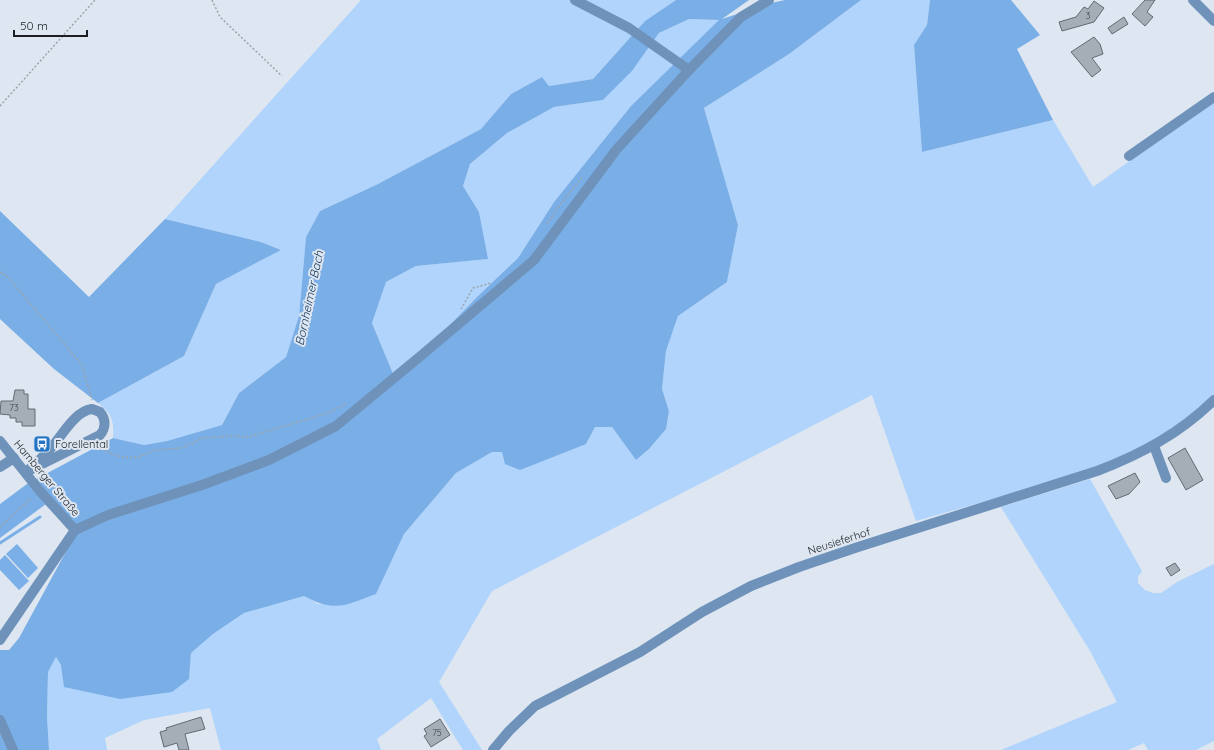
<svg xmlns="http://www.w3.org/2000/svg" width="1214" height="750" font-family="Quicksand,sans-serif">
	<style>
		.green { fill: #b0d4fc }
		.forest { fill: #7aaee6; fill-rule: evenodd }
		.water { fill: #7bafe7 }
		.lines { fill: none; stroke-linecap: round; stroke-linejoin: round }
		.stream { stroke: #7bafe7; stroke-width: 3 }
		.building { fill: #a5adb7; stroke: #626a73 }
		.path { stroke: #9ca3ab; stroke-width: 1.5; stroke-dasharray: 2 2; stroke-linecap: butt }
		.minor { stroke: #6e92b9; stroke-width: 10 }
		.labels { text-anchor: middle; dominant-baseline: central; stroke-width: 4; stroke-linejoin: round; paint-order: stroke }
		.number-label { font-size: 9px; fill: #3e4247 }
		.poi-label { font-size: 11px; fill: #1b1f22; stroke: #dde6f1; text-anchor: start }
		.street-label { font-size: 11px; fill: #1b1f22; stroke: #dde6f1 }
		.water-label { font-size: 12px; font-style: italic; fill: #13385d; stroke: #dde6f1 }
	</style>
	<rect width="100%" height="100%" fill="#dde6f1"/>
	<!-- green -->
	<g class="green">
		<path d="M361,0H676L645,21L593,79L549,86L542,77L511,94L481,129L378,184L320,211L306,237L299,316L286,357L239,393L222,425L167,441L144,445L113,438C114,420 112,414 98,403L184,356L216,284L281,250L261,242L165,219Z"/>
		<polygon points="861,0 930,0 927,25 914,45 922,152 1053,120 1093,187 1214,101 1214,400 1152,445 1096,470 916,521 872,395 492,591 439,682 482,750 463,750 431,698 377,739 381,750 221,750 210,708 144,720 105,738 107,750 49,750 47,716 48,672 56,657 61,665 189,679 191,653 213,634 244,613 304,596 318,604 376,594 404,534 456,473 492,452 502,452 586,444 595,427 612,427 636,460 649,449 666,429 669,411 662,389 666,351 678,316 727,282 738,225 704,108 789,54"/>
		<polygon points="689,19 720,20 631,106 554,202 518,258 477,297 396,381 372,323 386,282 416,266 487,259 479,212 463,186 470,164 507,133 554,107 603,100 632,71 659,33"/>
		<polygon points="1090,479 1142,571 1138,577 1138,583 1145,590 1153,593 1161,593 1177,582 1214,564 1214,741 1196,750 1148,750 1144,743 1128,750 1001,750 1117,702 1090,651 1001,507"/>
	</g>
	<!-- forest -->
	<g class="forest">
		<path d="M676,0H749L722,19L767,4L785,0H861L789,54L704,108L738,225L727,282L678,316L666,351L662,389L669,411L666,429L649,449L636,460L612,427H595L586,444L520,470L505,464L502,452H492L456,473L404,534L376,594C346,605 335,613 304,596L244,613L213,634L191,653L189,679L172,692L120,699L64,687L61,665L56,657L48,672L47,716L49,750H0V650H9L19,638L75,535L46,504L0,538V504L27,484L113,438L144,445L167,441L222,425L239,393L286,357L299,316L306,237L320,211L378,184L481,129L511,94L542,77L549,86L593,79L645,21ZM689,19L719,20L631,106L554,202L518,258L477,297L396,381L372,323L386,282L416,266L488,259L479,212L463,186L470,164L507,133L554,107L603,100L632,71L659,33Z"/>
		<polygon points="930,0 1011,0 1040,35 1017,49 1053,120 922,152 914,45 927,25"/>
		<polygon points="0,211 89,297 165,219 261,242 281,250 216,284 184,356 98,403 54,369 0,319"/>
	</g>
	<!-- water -->
	<g class="water">
		<polygon points="17,544 38,568 28,578 6,554"/>
		<polygon points="5,555 29,581 19,590 0,570 0,560"/>
	</g>
	<g class="lines">
		<!-- stream -->
		<g class="stream">
			<polyline points="651,32 654,26 684,6 723,9 726,0"/>
			<polyline points="73,506 111,496 214,448 247,401 306,354 331,242 397,190 452,161 526,110 554,97 595,94 633,58 643,44"/>
			<polyline points="0,543 40,517"/>
		</g>
	</g>
	<!-- building -->
	<g class="building">
		<polygon points="1145,0 1155,0 1147,12 1153,17 1145,26 1132,14"/>
		<polygon points="1094,1 1104,8 1094,22 1062,31 1059,22 1076,17 1084,7 1088,9"/>
		<polygon points="1124,17 1128,24 1112,34 1108,28"/>
		<polygon points="1094,37 1100,44 1103,54 1092,58 1101,70 1092,77 1071,52"/>
		<polygon points="15,390 24,390 24,394 28,394 28,409 35,409 35,426 22,426 22,422 16,422 16,418 10,418 10,415 0,414 1,401 13,401"/>
		<polygon points="1185,448 1203,480 1186,490 1168,458"/>
		<polygon points="1135,473 1140,482 1129,494 1116,499 1108,486"/>
		<polygon points="1175,563 1180,570 1171,576 1166,568"/>
		<polygon points="201,717 205,729 185,734 189,750 179,750 177,743 164,747 160,732 167,730 166,728"/>
		<polygon points="440,719 450,735 431,747 424,736 427,734 424,729"/>
	</g>
	<g class="lines">
		<!-- path -->
		<g class="path">
			<polyline points="212,0 220,17 282,76"/>
			<polyline points="0,106 95,0"/>
			<polyline points="547,224 562,202 583,176"/>
			<polyline points="0,272 7,276 82,365 92,400"/>
			<polyline points="461,309 473,288 491,283"/>
			<polyline points="96,447 118,456 131,458 138,457 155,450 181,448 203,438 233,436 248,437 328,413 346,404"/>
			<polyline points="0,527 32,497"/>
		</g>
		<!-- minor -->
		<g class="minor">
			<polyline points="575,0 629,28 689,70"/>
			<polyline points="1193,0 1214,21"/>
			<polyline points="1129,156 1214,97"/>
			<path d="M92,409L100,412C106,419 106,428 100,435L26,472C34,465 42,458 49,450C61,438 74,411 92,409Z"/>
			<polyline points="0,441 39,490 75,530"/>
			<polyline points="1154,446 1166,478"/>
			<polyline points="0,467 14,458"/>
			<polyline points="0,640 75,530 108,515 202,485 269,460 336,426 423,354 534,260 616,150 689,70 741,17 769,0"/>
			<polyline points="0,720 13,750"/>
			<path d="M493,750L509,731L535,706L640,652L702,612L751,586L799,567L858,547L1097,471C1142,454 1180,433 1214,400"/>
		</g>
	</g>
	<!-- icons -->
	<defs>
		<g id="bus-square" transform="scale(0.9)"><rect x="-9" y="-9" width="18" height="18" rx="4" fill="#2375c4" stroke="#dde6f1"/><path d="M-5-6H5V4H4V6H2V4H-2V6H-4V4H-5ZM-3.5-4V0h7V-4ZM-3.5 1.2v1.5H-2V1.2ZM2 1.2v1.5H3.5V1.2Z" fill="#fff"/></g>
	</defs>
	<g fill-rule="evenodd">
		<use href="#bus-square" x="42" y="444"/>
	</g>
	<g class="labels">
		<!-- number labels -->
		<g class="number-label">
			<text x="1088" y="15">3</text>
			<text x="14" y="407">73</text>
			<text x="437" y="732">75</text>
		</g>
		<!-- poi labels -->
		<g class="poi-label">
			<text x="55" y="444">Forellental</text>
		</g>
		<!-- street labels -->
		<g class="street-label">
			<text transform="translate(47 478) rotate(50)">Hamberger Straße</text>
			<text transform="translate(839 541) rotate(-18)">Neusieferhof</text>
		</g>
		<!-- water labels -->
		<g class="water-label">
			<text transform="translate(309 298) rotate(-78)">Bornheimer Bach</text>
		</g>
	</g>
	<!-- scale -->
	<path d="M14 30v6h73v-6" fill="none" stroke="#1b1f22" stroke-width="2"/>
	<text x="20" y="30" font-size="12" fill="#1b1f22" stroke="#dde6f1" stroke-width="3" paint-order="stroke">50 m</text>
</svg>
